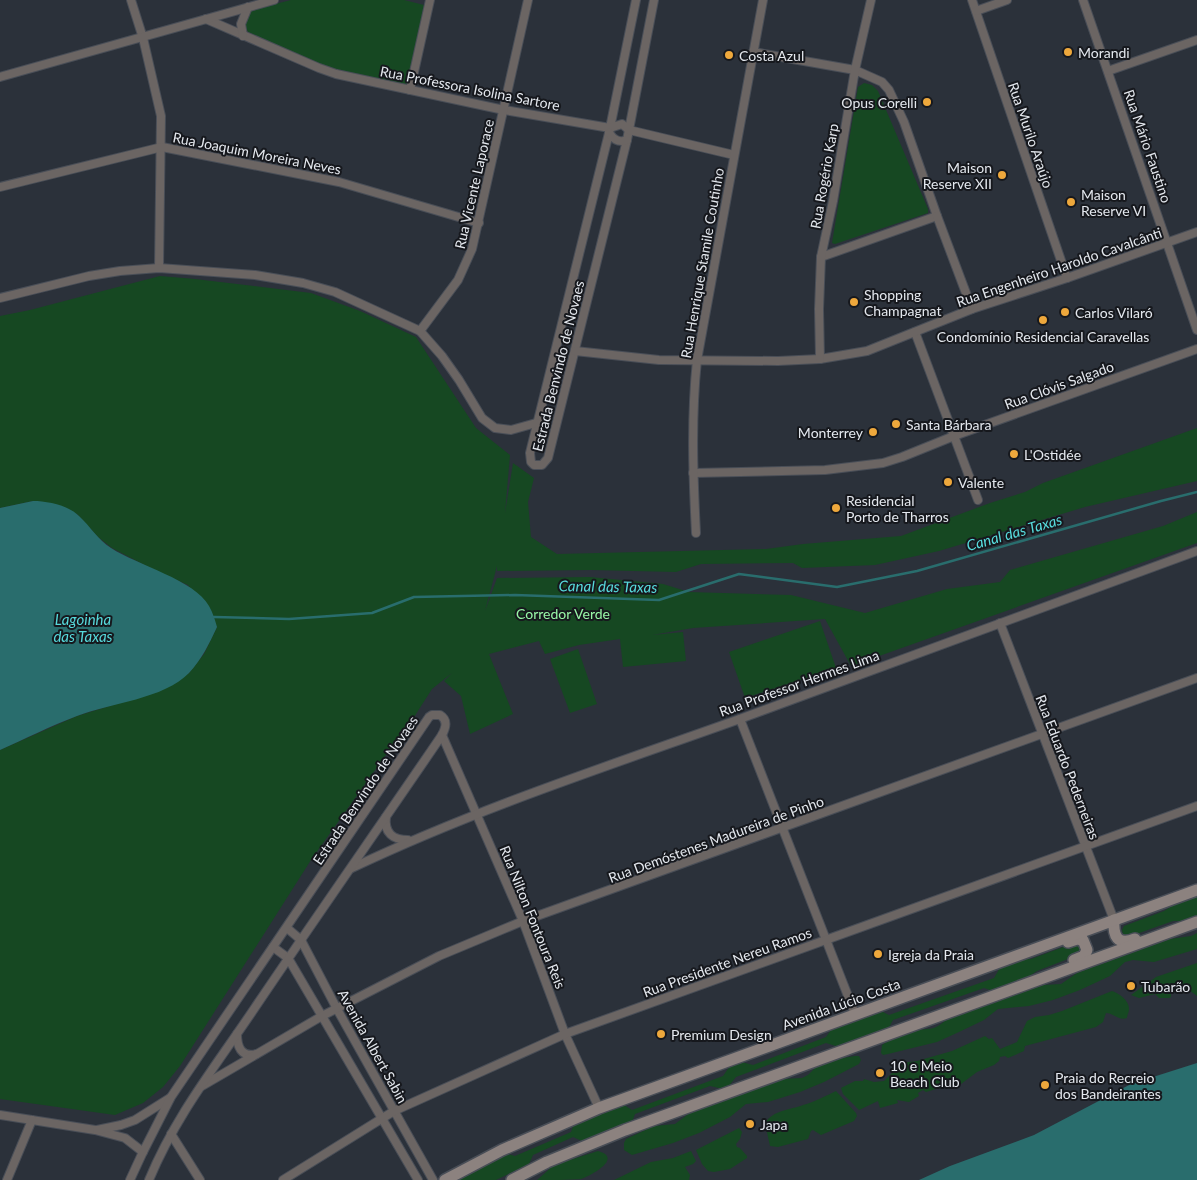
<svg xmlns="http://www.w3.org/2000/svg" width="1197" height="1180" font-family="Lato,sans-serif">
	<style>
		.green { fill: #164822 }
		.water { fill: #296d6d }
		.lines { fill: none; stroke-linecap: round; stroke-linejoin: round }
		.stream { stroke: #296d6d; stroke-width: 2.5 }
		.minor-casing { stroke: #494e57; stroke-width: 10 }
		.secondary-casing { stroke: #494e57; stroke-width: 14 }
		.minor { stroke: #6b6563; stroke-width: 8 }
		.secondary { stroke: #8c827f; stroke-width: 11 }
		.poi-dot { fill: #eea83c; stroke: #16181d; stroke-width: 2 }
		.labels { text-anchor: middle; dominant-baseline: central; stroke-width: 4; stroke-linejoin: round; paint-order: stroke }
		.poi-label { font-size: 14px; fill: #e4e8ee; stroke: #16181d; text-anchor: start }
		.street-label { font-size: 14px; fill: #e4e8ee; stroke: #16181d }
		.park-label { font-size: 14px; fill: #98f7a7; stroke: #16181d }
		.water-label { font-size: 15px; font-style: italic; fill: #57dadc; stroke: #16181d }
	</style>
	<rect width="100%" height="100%" fill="#2b313a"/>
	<!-- green -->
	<g class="green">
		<polygon points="291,0 404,0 424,5 408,85 321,66 248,32 243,22 248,11"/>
		<polygon points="864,83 872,85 878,91 928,209 928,213 835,244 832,243 858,87"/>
		<polygon points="160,276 195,279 311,293 360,311 416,337 476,428 510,455 505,513 513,463 534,478 528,502 531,537 557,554 766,549 803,544 901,536 990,503 1025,492 1043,483 1197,428 1197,481 1085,507 939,551 875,565 802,568 793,563 701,564 676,572 591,570 497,571 497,566 485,611 497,578 590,577 663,584 689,592 791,595 865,613 947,589 1000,582 1010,570 1163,526 1197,512 1197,543 851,666 825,619 693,628 652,635 683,632 686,661 623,667 620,639 579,645 545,654 539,641 489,654 513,714 470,734 461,696 444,681 452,673 432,689 400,739 385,756 311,860 180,1066 163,1087 143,1103 115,1115 0,1099 0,750 77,716 162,690 189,673 204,654 217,627 188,585 156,571 112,548 98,537 77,514 33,501 0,508 0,316 30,310"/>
		<polygon points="820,621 836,668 745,698 729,652"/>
		<polygon points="578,649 597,704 570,713 550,659"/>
		<polygon points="1195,896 1197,897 1197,917 1185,921 1173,921 1128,937 1123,934 1122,930 1124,926 1164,911 1178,902"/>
		<path d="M1197,933V949L1154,962L1133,960L1125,962L1110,976L1080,990L1053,1000L1029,1006L998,1009L984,1020L959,1032L937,1042L888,1054L883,1055L881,1053L882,1045C891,1039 904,1035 915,1031C931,1027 933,1032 947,1019L1044,985L1061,984L1077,973L1170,939L1191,936Z"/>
		<polygon points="1074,943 1079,944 1082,949 1078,955 1037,971 1025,979 993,991 984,988 893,1020 888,1029 839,1047 826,1043 736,1077 728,1087 723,1089 710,1086 635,1114 632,1122 582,1141 573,1137 533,1155 529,1164 496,1180 458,1180 477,1170 487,1161 504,1153 515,1156 571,1132 575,1121 621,1103 632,1110 723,1076 732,1063 738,1061 753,1065 826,1037 833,1027 879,1010 889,1015 994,978 1001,966 1018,959 1031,959"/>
		<polygon points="1197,963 1197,996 1189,990 1171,992 1171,997 1169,998 1159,998 1155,994 1139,998 1131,995 1156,977"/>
		<path d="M1112,991C1119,993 1130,1001 1129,1010C1129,1012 1127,1015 1127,1018C1118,1021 1114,1013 1106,1013L1103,1022L1096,1027L1025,1046L1024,1051L1008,1058L1005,1056L1000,1057L999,1061L994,1065L977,1072L961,1084L946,1086L926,1092L923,1090L918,1093L919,1096L909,1102L897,1100L898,1103L880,1108L878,1101L859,1110L843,1094L841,1088L855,1081H863L864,1079L874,1082L884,1081L902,1063L917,1061L952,1051L985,1036L989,1039L992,1038L1000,1049L1017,1042L1027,1021L1035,1017L1049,1015L1062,1011Z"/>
		<polygon points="855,1056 859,1056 861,1060 859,1064 824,1082 800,1092 768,1102 746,1104 730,1117 699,1133 673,1143 632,1155 624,1150 624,1143 626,1139 654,1126 675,1124 691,1112 783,1079 802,1078 808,1075 816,1067 837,1059"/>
		<path d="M836,1091L856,1113L857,1116L854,1121L821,1135L813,1130L811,1131L808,1139L778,1147L770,1146L765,1123C773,1110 790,1110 803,1105C815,1102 825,1096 836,1091Z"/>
		<polygon points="739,1128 742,1132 740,1139 736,1144 737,1147 740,1148 747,1156 747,1158 730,1169 714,1172 708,1171 702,1164 696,1150"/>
		<path d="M598,1151C624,1158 590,1176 581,1179C570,1180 549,1180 537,1180L554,1165Z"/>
		<polygon points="691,1151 696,1161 693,1164 685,1167 690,1175 689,1180 614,1180 651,1162 673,1158"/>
	</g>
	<!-- water -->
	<g class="water">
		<path d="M33,501C47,501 68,505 79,516C90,526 98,540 111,548C137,565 195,580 209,606C213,613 215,620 217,627C209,644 202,659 189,673C164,699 110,703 77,716C50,726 25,739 0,750V508Z"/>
		<polygon points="1197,1063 1197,1180 919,1180 950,1166 1034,1135 1131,1084"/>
	</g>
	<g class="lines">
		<!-- stream -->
		<polyline class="stream" points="214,617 289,619 372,613 414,597 515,595 659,600 739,574 837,587 917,571 1161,501 1197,492"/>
		<!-- minor casing -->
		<g class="minor-casing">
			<g id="minor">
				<polyline points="131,0 143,38 161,116 159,268"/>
				<polyline points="636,0 609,133 530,453 531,462 534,465 542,465 548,458 627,140 654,0"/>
				<polyline points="972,0 1067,278"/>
				<polyline points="1083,0 1197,330"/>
				<polyline points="976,11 1007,0"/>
				<polyline points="206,19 319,68 336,74 504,110 610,128 622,124 629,130 734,155"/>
				<polyline points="243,36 241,24 248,7"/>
				<polyline points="753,52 855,70 882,82 889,90 904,122 937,216 821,257"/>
				<polyline points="1108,71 1197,40"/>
				<polyline points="0,77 274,0"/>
				<polyline points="410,90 430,0"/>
				<path d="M609,133C614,140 619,143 627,140"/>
				<polyline points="0,187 162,147 339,182 479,223"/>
				<polyline points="937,216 972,309"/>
				<polyline points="0,298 89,276 120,271 159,268 255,275 303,283 335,292 420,331 442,356 459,380 482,418 495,428 511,430 536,423"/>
				<polyline points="420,331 458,280 472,249 528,0"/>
				<polyline points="915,332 978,500"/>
				<polyline points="575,351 659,360 778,361 820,359 867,351 972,309 1067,278 1197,232"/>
				<polyline points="820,359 819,309 821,257 833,201 855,70 871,0"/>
				<polyline points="693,473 825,470 883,463 902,457 954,436 1197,349"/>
				<path d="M696,533C693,475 691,418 697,360L763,0"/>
				<polyline points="1000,623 1114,920"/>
				<polyline points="740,719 855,1014"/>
				<polyline points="442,735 523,921 565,1034 599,1108"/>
				<path d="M386,817C384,833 393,840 408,840"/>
				<path d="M352,868C476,809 608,766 737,720C891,664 1044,607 1197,551"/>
				<polyline points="287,928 301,940 337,1009 433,1180"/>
				<polyline points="273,947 288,958 418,1180"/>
				<path d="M237,1034C237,1046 241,1058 256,1054"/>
				<polyline points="202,1086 322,1016 439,956 523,921 1197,678"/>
				<polyline points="0,1115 95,1130 125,1138 143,1152"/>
				<polyline points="97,1130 121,1125 135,1120 170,1098"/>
				<polyline points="171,1134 200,1180"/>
				<polyline points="7,1180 32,1120"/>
				<path d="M130,1180L142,1154L171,1097L429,717L432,715H440C448,720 446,727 442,735C380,826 316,917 254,1009C215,1067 176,1115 149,1180"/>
				<polyline points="283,1180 394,1111 565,1034 1197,806"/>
			</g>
		</g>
		<!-- secondary casing -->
		<g class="secondary-casing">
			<g id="secondary">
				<path d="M1114,920C1113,936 1117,946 1135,939"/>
				<polyline points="1068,942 1077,939 1083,940 1087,950 1084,956 1074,960"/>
				<polyline points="445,1180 502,1150 599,1108 1197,890"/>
				<polyline points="512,1180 547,1162 625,1130 1197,922"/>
			</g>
		</g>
		<!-- minor -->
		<use href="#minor" class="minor"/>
		<!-- secondary -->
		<use href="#secondary" class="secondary"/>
	</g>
	<!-- markers -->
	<g class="poi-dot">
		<circle cx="1068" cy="52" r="5"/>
		<circle cx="729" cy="55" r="5"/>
		<circle cx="927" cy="102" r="5"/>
		<circle cx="1002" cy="175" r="5"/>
		<circle cx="1071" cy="202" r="5"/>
		<circle cx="854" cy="302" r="5"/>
		<circle cx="1065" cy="312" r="5"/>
		<circle cx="1043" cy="320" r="5"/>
		<circle cx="896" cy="424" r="5"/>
		<circle cx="873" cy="432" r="5"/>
		<circle cx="1014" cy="454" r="5"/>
		<circle cx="948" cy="482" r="5"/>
		<circle cx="836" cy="508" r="5"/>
		<circle cx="878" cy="954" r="5"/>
		<circle cx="1131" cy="986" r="5"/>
		<circle cx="661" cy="1034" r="5"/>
		<circle cx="880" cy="1073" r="5"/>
		<circle cx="1045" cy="1085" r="5"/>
		<circle cx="750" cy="1124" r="5"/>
	</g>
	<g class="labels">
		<!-- poi labels -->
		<g class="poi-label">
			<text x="1078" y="52">Morandi</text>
			<text x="739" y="55">Costa Azul</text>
			<text x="917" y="102" text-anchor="end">Opus Corelli</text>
			<text x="992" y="167" text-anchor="end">Maison<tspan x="992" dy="16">Reserve XII</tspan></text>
			<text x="1081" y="194">Maison<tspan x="1081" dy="16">Reserve VI</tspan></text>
			<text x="864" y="294">Shopping<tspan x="864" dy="16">Champagnat</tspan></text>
			<text x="1075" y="312">Carlos Vilaró</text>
			<text x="1043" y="336" text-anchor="middle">Condomínio Residencial Caravellas</text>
			<text x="906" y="424">Santa Bárbara</text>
			<text x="863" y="432" text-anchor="end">Monterrey</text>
			<text x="1024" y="454">L'Ostidée</text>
			<text x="958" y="482">Valente</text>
			<text x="846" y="500">Residencial<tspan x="846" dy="16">Porto de Tharros</tspan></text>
			<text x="888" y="954">Igreja da Praia</text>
			<text x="1141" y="986">Tubarão</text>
			<text x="671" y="1034">Premium Design</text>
			<text x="890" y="1065">10 e Meio<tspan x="890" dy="16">Beach Club</tspan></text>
			<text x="1055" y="1077">Praia do Recreio<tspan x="1055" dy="16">dos Bandeirantes</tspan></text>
			<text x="760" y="1124">Japa</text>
		</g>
		<!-- street labels -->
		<g class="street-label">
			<text transform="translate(470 88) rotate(11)">Rua Professora Isolina Sartore</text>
			<text transform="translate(1031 135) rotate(71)">Rua Murilo Araújo</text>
			<text transform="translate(1148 146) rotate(71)">Rua Mário Faustino</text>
			<text transform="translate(257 153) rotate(11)">Rua Joaquim Moreira Neves</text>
			<text transform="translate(824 176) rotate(-80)">Rua Rogério Karp</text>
			<text transform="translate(474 184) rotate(-77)">Rua Vicente Laporace</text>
			<text transform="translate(702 263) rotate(-80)">Rua Henrique Stamile Coutinho</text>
			<text transform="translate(1059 267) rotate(-19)">Rua Engenheiro Haroldo Cavalcânti</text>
			<text transform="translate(558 366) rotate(-76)">Estrada Benvindo de Novaes</text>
			<text transform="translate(1059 385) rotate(-20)">Rua Clóvis Salgado</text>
			<text transform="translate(799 683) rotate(-20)">Rua Professor Hermes Lima</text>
			<text transform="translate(1068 767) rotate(69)">Rua Eduardo Pederneiras</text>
			<text transform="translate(365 790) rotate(-56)">Estrada Benvindo de Novaes</text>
			<text transform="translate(716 839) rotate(-20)">Rua Demóstenes Madureira de Pinho</text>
			<text transform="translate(533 917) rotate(68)">Rua Nilton Fontoura Reis</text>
			<text transform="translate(727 962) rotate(-20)">Rua Presidente Nereu Ramos</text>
			<text transform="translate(841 1004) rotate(-20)">Avenida Lúcio Costa</text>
			<text transform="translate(373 1046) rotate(61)">Avenida Albert Sabin</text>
		</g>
		<!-- park labels -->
		<g class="park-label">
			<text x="563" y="613">Corredor Verde</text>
		</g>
		<!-- water labels -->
		<g class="water-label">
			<text transform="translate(1014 532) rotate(-16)">Canal das Taxas</text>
			<text transform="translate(608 586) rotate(1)">Canal das Taxas</text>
			<text x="83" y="619">Lagoinha<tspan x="83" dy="17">das Taxas</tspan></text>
		</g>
	</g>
</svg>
